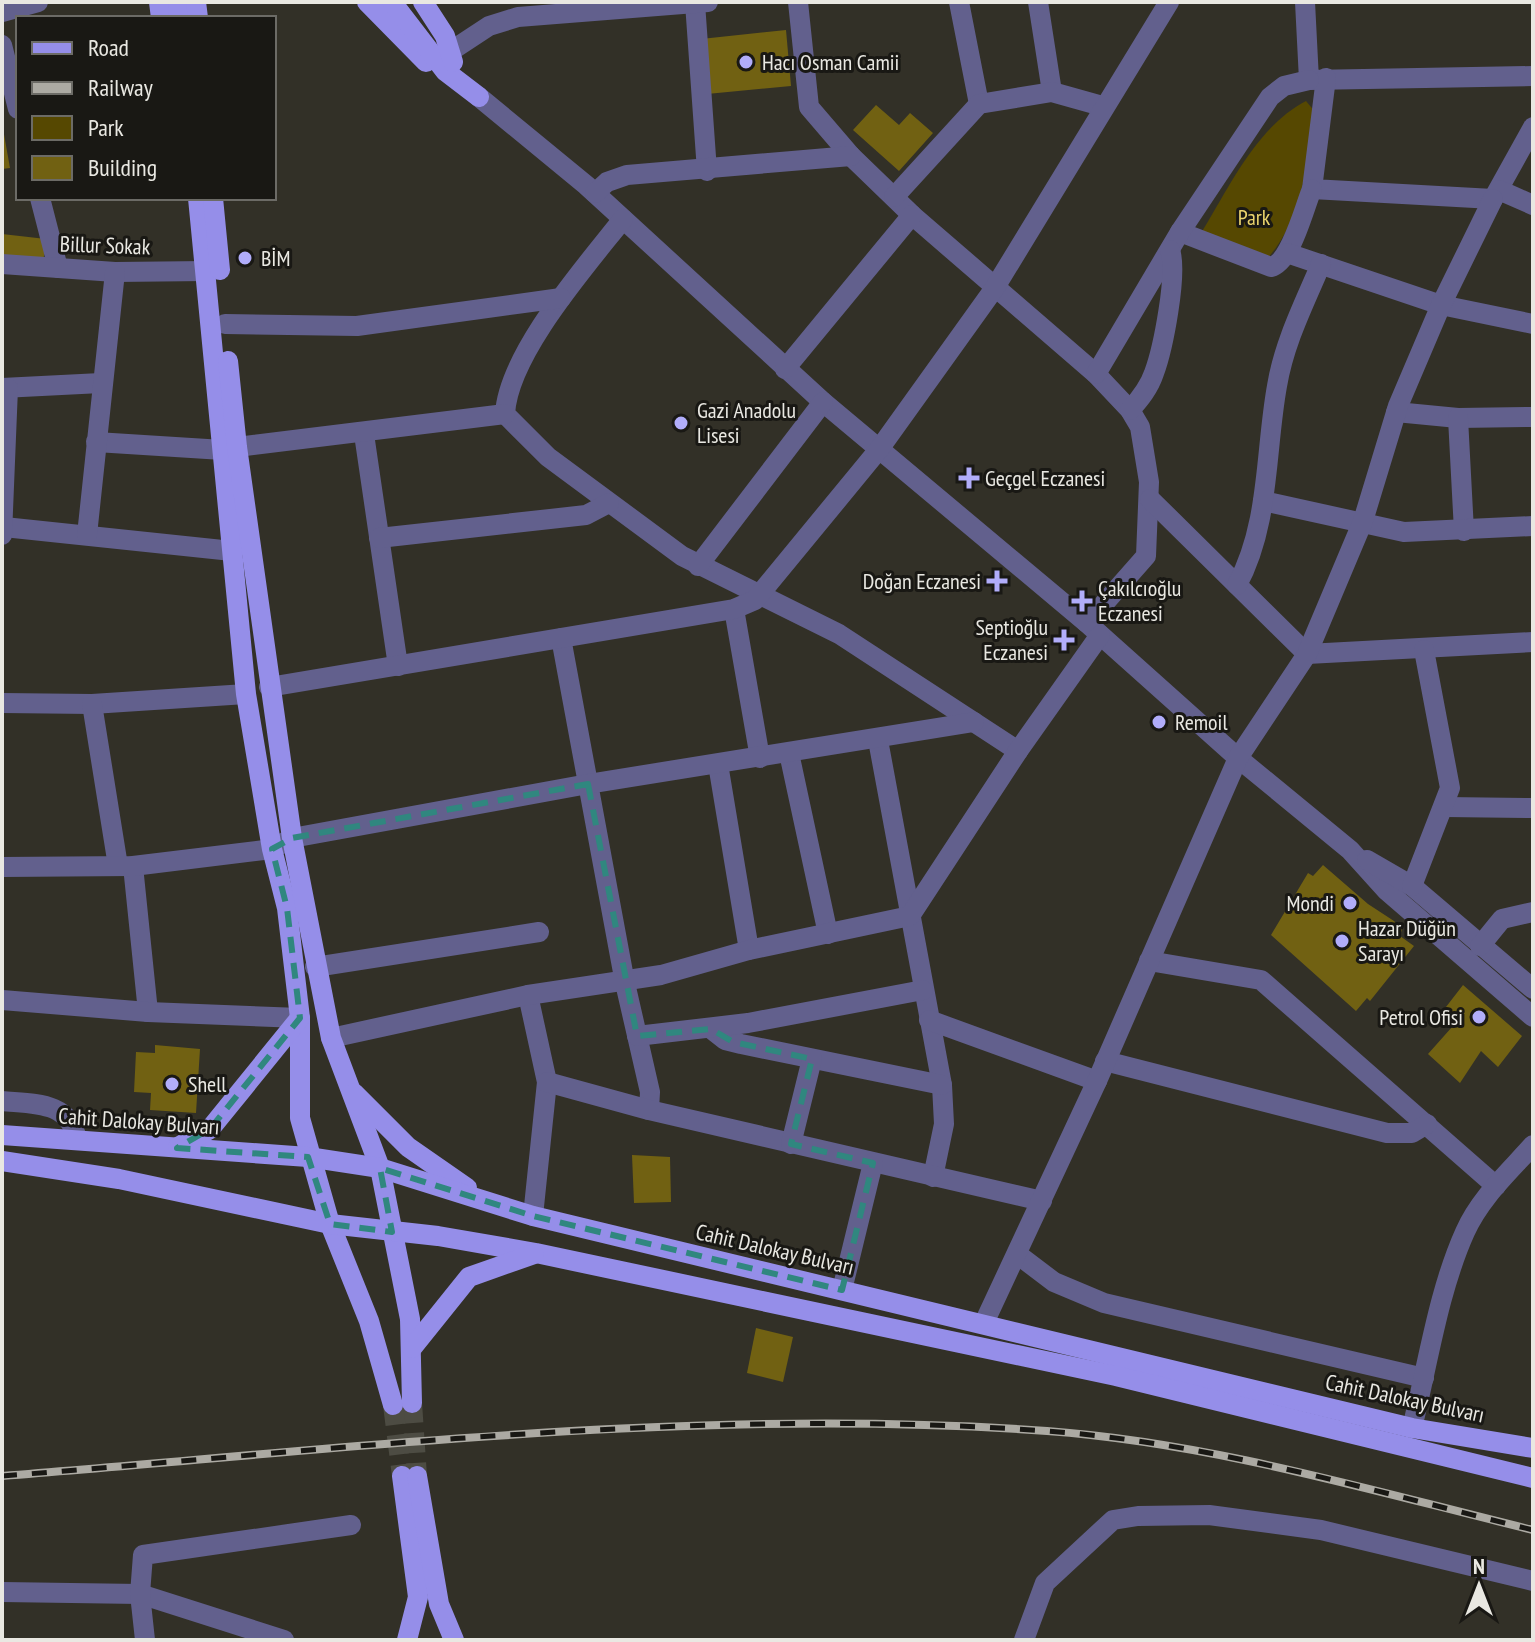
<svg xmlns="http://www.w3.org/2000/svg" width="1535" height="1642" font-family="'PT Sans Narrow',sans-serif">
	<style>
		.green { fill: #564801 }
		.building { fill: #716112 }
		.lines { fill: none; stroke-linecap: round; stroke-linejoin: round }
		.major-tunnel { stroke: #4d4c43; stroke-width: 20; stroke-dasharray: 20 10; stroke-linecap: butt }
		.minor { stroke: #62608d; stroke-width: 20 }
		.major { stroke: #958ee9; stroke-width: 20 }
		.rail-casing { stroke: #acaaa3; stroke-width: 8 }
		.rail { stroke: #191814; stroke-width: 5; stroke-dasharray: 15; stroke-linecap: butt }
		.marked { fill: none; stroke: #30877f; stroke-width: 6; stroke-dasharray: 16 10; stroke-linejoin: round }
		.poi-dot { fill: #b1adfa; stroke: #191814; stroke-width: 3 }
		.labels { text-anchor: middle; dominant-baseline: central; stroke-width: 6; stroke-linejoin: round; paint-order: stroke }
		.poi-label { font-size: 22px; fill: #e9e8e2; stroke: #191814; text-anchor: start }
		.park-label { font-size: 22px; fill: #ead36d; stroke: #191814 }
		.street-label { font-size: 22px; fill: #e9e8e2; stroke: #191814 }
	</style>
	<rect width="100%" height="100%" fill="#323027"/>
	<!-- green -->
	<path class="green" d="M1306,101L1316,113C1306,165 1303,220 1266,260L1200,235C1229,188 1256,127 1306,101Z"/>
	<!-- building -->
	<g class="building">
		<polygon points="786,30 791,86 707,94 701,39"/>
		<polygon points="876,105 899,125 910,113 933,133 899,171 853,130"/>
		<polygon points="2,123 10,168 2,169"/>
		<polygon points="2,234 46,239 43,264 2,260"/>
		<polygon points="1323,865 1368,904 1394,921 1402,929 1400,936 1414,946 1370,1001 1367,998 1356,1011 1271,935 1308,873 1313,876"/>
		<polygon points="1463,985 1522,1036 1498,1067 1481,1051 1460,1083 1428,1054 1452,1027 1439,1016"/>
		<polygon points="155,1045 200,1049 196,1113 150,1110 151,1093 134,1092 136,1052 155,1053"/>
		<polygon points="632,1155 670,1157 671,1202 634,1203"/>
		<polygon points="756,1328 793,1337 783,1382 747,1373"/>
	</g>
	<g class="lines">
		<!-- major-tunnel -->
		<g class="major-tunnel">
			<polyline points="412,1403 417,1476"/>
			<polyline points="393,1405 402,1476"/>
		</g>
		<!-- minor -->
		<g class="minor">
			<polyline points="798,2 809,107 851,156 912,215 1096,374 1130,410 1140,427 1149,482 1146,556 1087,623"/>
			<polyline points="959,2 979,104"/>
			<polyline points="1038,2 1052,92"/>
			<polyline points="1305,2 1309,80 1533,76"/>
			<polyline points="695,3 707,171"/>
			<polyline points="2,12 38,2"/>
			<polyline points="2,45 18,109"/>
			<polyline points="451,51 489,26 518,17 708,2"/>
			<polyline points="1326,78 1312,189 1493,199 1533,127"/>
			<polyline points="479,97 586,185 823,402 1087,623 1238,758 1350,850 1387,891 1533,1017"/>
			<polyline points="1499,190 1533,205"/>
			<polyline points="595,193 607,182 627,175 851,156"/>
			<polyline points="894,197 979,104 1052,92 1102,106"/>
			<polyline points="40,198 58,268"/>
			<path d="M623,219C586,266 508,354 505,414L548,457L682,556L839,634L1018,751"/>
			<path d="M1180,232L1271,267C1291,262 1304,208 1312,189"/>
			<polyline points="1287,253 1441,305 1533,324"/>
			<polyline points="2,264 115,272 207,271"/>
			<polyline points="225,324 357,326 561,298"/>
			<polyline points="785,369 912,215"/>
			<polyline points="1096,374 1180,232 1270,97 1284,86 1309,80"/>
			<polyline points="2,388 101,383"/>
			<path d="M1130,410C1140,399 1149,388 1154,373C1163,349 1178,273 1170,250"/>
			<polyline points="1396,412 1458,418 1533,417"/>
			<polyline points="1458,418 1464,531"/>
			<polyline points="364,434 398,666"/>
			<polyline points="96,442 223,450"/>
			<polyline points="237,447 505,414"/>
			<polyline points="1150,499 1307,654 1533,642"/>
			<polyline points="1263,501 1404,532 1533,526"/>
			<polyline points="4,527 232,551"/>
			<polyline points="2,535 8,388"/>
			<polyline points="87,535 115,272"/>
			<polyline points="379,538 586,515 609,503"/>
			<polyline points="698,566 823,402"/>
			<path d="M1237,585C1270,524 1265,452 1277,386C1284,343 1304,304 1321,264"/>
			<polyline points="734,609 760,758"/>
			<polyline points="561,638 625,983 650,1092 649,1110"/>
			<polyline points="269,687 734,609 755,600 880,448 994,289 1169,2"/>
			<polyline points="2,703 92,704 246,694"/>
			<polyline points="92,704 118,866"/>
			<polyline points="878,740 942,1085 944,1124 933,1177"/>
			<polyline points="789,753 828,934"/>
			<polyline points="718,764 749,950"/>
			<polyline points="1445,807 1533,808"/>
			<polyline points="1367,860 1412,886 1533,989"/>
			<polyline points="133,866 148,1012"/>
			<polyline points="2,867 133,866 272,849 292,838 588,784 974,722"/>
			<polyline points="1412,886 1450,788 1424,650"/>
			<polyline points="1480,946 1502,919 1533,912"/>
			<polyline points="1149,961 1261,980 1496,1186"/>
			<polyline points="315,967 539,932"/>
			<polyline points="528,995 547,1082 533,1216"/>
			<polyline points="2,1000 148,1012 300,1018"/>
			<polyline points="929,1020 1097,1081"/>
			<polyline points="711,1029 725,1040 741,1044 942,1085"/>
			<polyline points="637,1036 748,1023 923,990"/>
			<polyline points="331,1038 528,995 661,975 749,950 910,916 1018,751 1100,635"/>
			<polyline points="1105,1061 1387,1133 1412,1133 1427,1124"/>
			<polyline points="547,1082 649,1110 1042,1201"/>
			<path d="M2,1101C34,1104 70,1101 77,1140"/>
			<polyline points="791,1144 812,1059"/>
			<polyline points="1017,1254 1054,1282 1104,1303 1424,1378"/>
			<polyline points="842,1290 873,1163"/>
			<polyline points="984,1323 1097,1081 1238,758 1307,654 1363,521 1398,406 1441,305 1493,199"/>
			<path d="M1412,1428C1428,1364 1438,1292 1465,1232C1480,1198 1509,1172 1533,1145"/>
			<polyline points="2,1592 140,1594 284,1640"/>
			<polyline points="145,1640 140,1594 143,1555 351,1525"/>
			<polyline points="1024,1640 1045,1583 1113,1520 1138,1516 1209,1515 1321,1530 1533,1581"/>
		</g>
		<!-- major -->
		<g class="major">
			<polyline points="159,2 161,18"/>
			<polyline points="178,2 179,18"/>
			<polyline points="196,2 198,18"/>
			<polyline points="367,2 426,62"/>
			<polyline points="392,2 445,71 479,97"/>
			<polyline points="423,2 445,36 453,62"/>
			<polyline points="198,198 246,694 272,849 287,908 300,1018 300,1118 330,1224 369,1321 393,1405"/>
			<polyline points="213,198 220,270"/>
			<polyline points="228,361 237,447 292,838 331,1038 380,1168 410,1319 412,1403"/>
			<polyline points="354,1093 408,1147 467,1188"/>
			<polyline points="2,1135 308,1157 380,1168 533,1216 1412,1428 1533,1448"/>
			<polyline points="178,1147 210,1129 300,1018"/>
			<polyline points="2,1161 119,1179 330,1224 438,1236 536,1253 1116,1376 1533,1478"/>
			<polyline points="412,1348 469,1277 534,1254"/>
			<polyline points="402,1476 418,1597 407,1640"/>
			<polyline points="417,1476 439,1604 454,1640"/>
		</g>
		<!-- rail casing -->
		<g class="rail-casing">
			<path id="rail" d="M2,1476C348,1449 699,1406 1047,1431C1212,1443 1373,1491 1533,1530"/>
		</g>
		<!-- rail -->
		<use href="#rail" class="rail"/>
	</g>
	<!-- marked area -->
	<path class="marked" d="M588,784L637,1036L711,1029L733,1042L812,1059L791,1144L873,1163L842,1290L533,1216L380,1168L392,1232L330,1224L308,1157L177,1148L210,1129L300,1018L287,908L272,849L292,838Z"/>
	<!-- markers -->
	<g class="poi-dot">
		<circle cx="746" cy="62" r="8"/>
		<circle cx="245" cy="258" r="8"/>
		<circle cx="681" cy="423" r="8"/>
		<path d="M965 466h8v8h8v8h-8v8h-8v-8h-8v-8h8z"/>
		<path d="M993 569h8v8h8v8h-8v8h-8v-8h-8v-8h8z"/>
		<path d="M1078 589h8v8h8v8h-8v8h-8v-8h-8v-8h8z"/>
		<path d="M1060 628h8v8h8v8h-8v8h-8v-8h-8v-8h8z"/>
		<circle cx="1159" cy="722" r="8"/>
		<circle cx="1350" cy="903" r="8"/>
		<circle cx="1342" cy="941" r="8"/>
		<circle cx="1479" cy="1017" r="8"/>
		<circle cx="172" cy="1084" r="8"/>
	</g>
	<g class="labels">
		<!-- poi labels -->
		<g class="poi-label">
			<text x="762" y="62">Hacı Osman Camii</text>
			<text x="261" y="258">BİM</text>
			<text x="697" y="410">Gazi Anadolu<tspan x="697" dy="25">Lisesi</tspan></text>
			<text x="985" y="478">Geçgel Eczanesi</text>
			<text x="981" y="581" text-anchor="end">Doğan Eczanesi</text>
			<text x="1098" y="588">Çakılcıoğlu<tspan x="1098" dy="25">Eczanesi</tspan></text>
			<text x="1048" y="627" text-anchor="end">Septioğlu<tspan x="1048" dy="25">Eczanesi</tspan></text>
			<text x="1175" y="722">Remoil</text>
			<text x="1334" y="903" text-anchor="end">Mondi</text>
			<text x="1358" y="928">Hazar Düğün<tspan x="1358" dy="25">Sarayı</tspan></text>
			<text x="1463" y="1017" text-anchor="end">Petrol Ofisi</text>
			<text x="188" y="1084">Shell</text>
		</g>
		<!-- park labels -->
		<g class="park-label">
			<text x="1254" y="217">Park</text>
		</g>
		<!-- street labels -->
		<g class="street-label">
			<text transform="translate(105 245) rotate(2)">Billur Sokak</text>
			<text transform="translate(139 1121) rotate(4)">Cahit Dalokay Bulvarı</text>
			<text transform="translate(775 1249) rotate(13)">Cahit Dalokay Bulvarı</text>
			<text transform="translate(1405 1398) rotate(12)">Cahit Dalokay Bulvarı</text>
		</g>
	</g>
	<!-- border -->
	<rect width="1535" height="1642" fill="none" stroke="#e9e8e2" stroke-width="8"/>
	<!-- legend -->
	<rect x="16" y="16" width="260" height="184" fill="#191814" stroke="#6c6b66" stroke-width="2"/>
	<rect x="32" y="42" width="40" height="12" fill="#958ee9" stroke="#6c6b66" stroke-width="2"/>
	<text x="88" y="56" font-size="24" fill="#e9e8e2">Road</text>
	<rect x="32" y="82" width="40" height="12" fill="#acaaa3" stroke="#6c6b66" stroke-width="2"/>
	<text x="88" y="96" font-size="24" fill="#e9e8e2">Railway</text>
	<rect x="32" y="116" width="40" height="24" fill="#564801" stroke="#6c6b66" stroke-width="2"/>
	<text x="88" y="136" font-size="24" fill="#e9e8e2">Park</text>
	<rect x="32" y="156" width="40" height="24" fill="#716112" stroke="#6c6b66" stroke-width="2"/>
	<text x="88" y="176" font-size="24" fill="#e9e8e2">Building</text>
	<!-- north arrow -->
	<g transform="translate(1479 1586)" stroke="#191814" stroke-width="6" paint-order="stroke">
	<path d="M0-6L14 30L0 20L-14 30Z" fill="#e9e8e2"/>
	<text y="-12" font-size="22" font-weight="bold" text-anchor="middle" fill="#e9e8e2">N</text>
	</g>
</svg>
